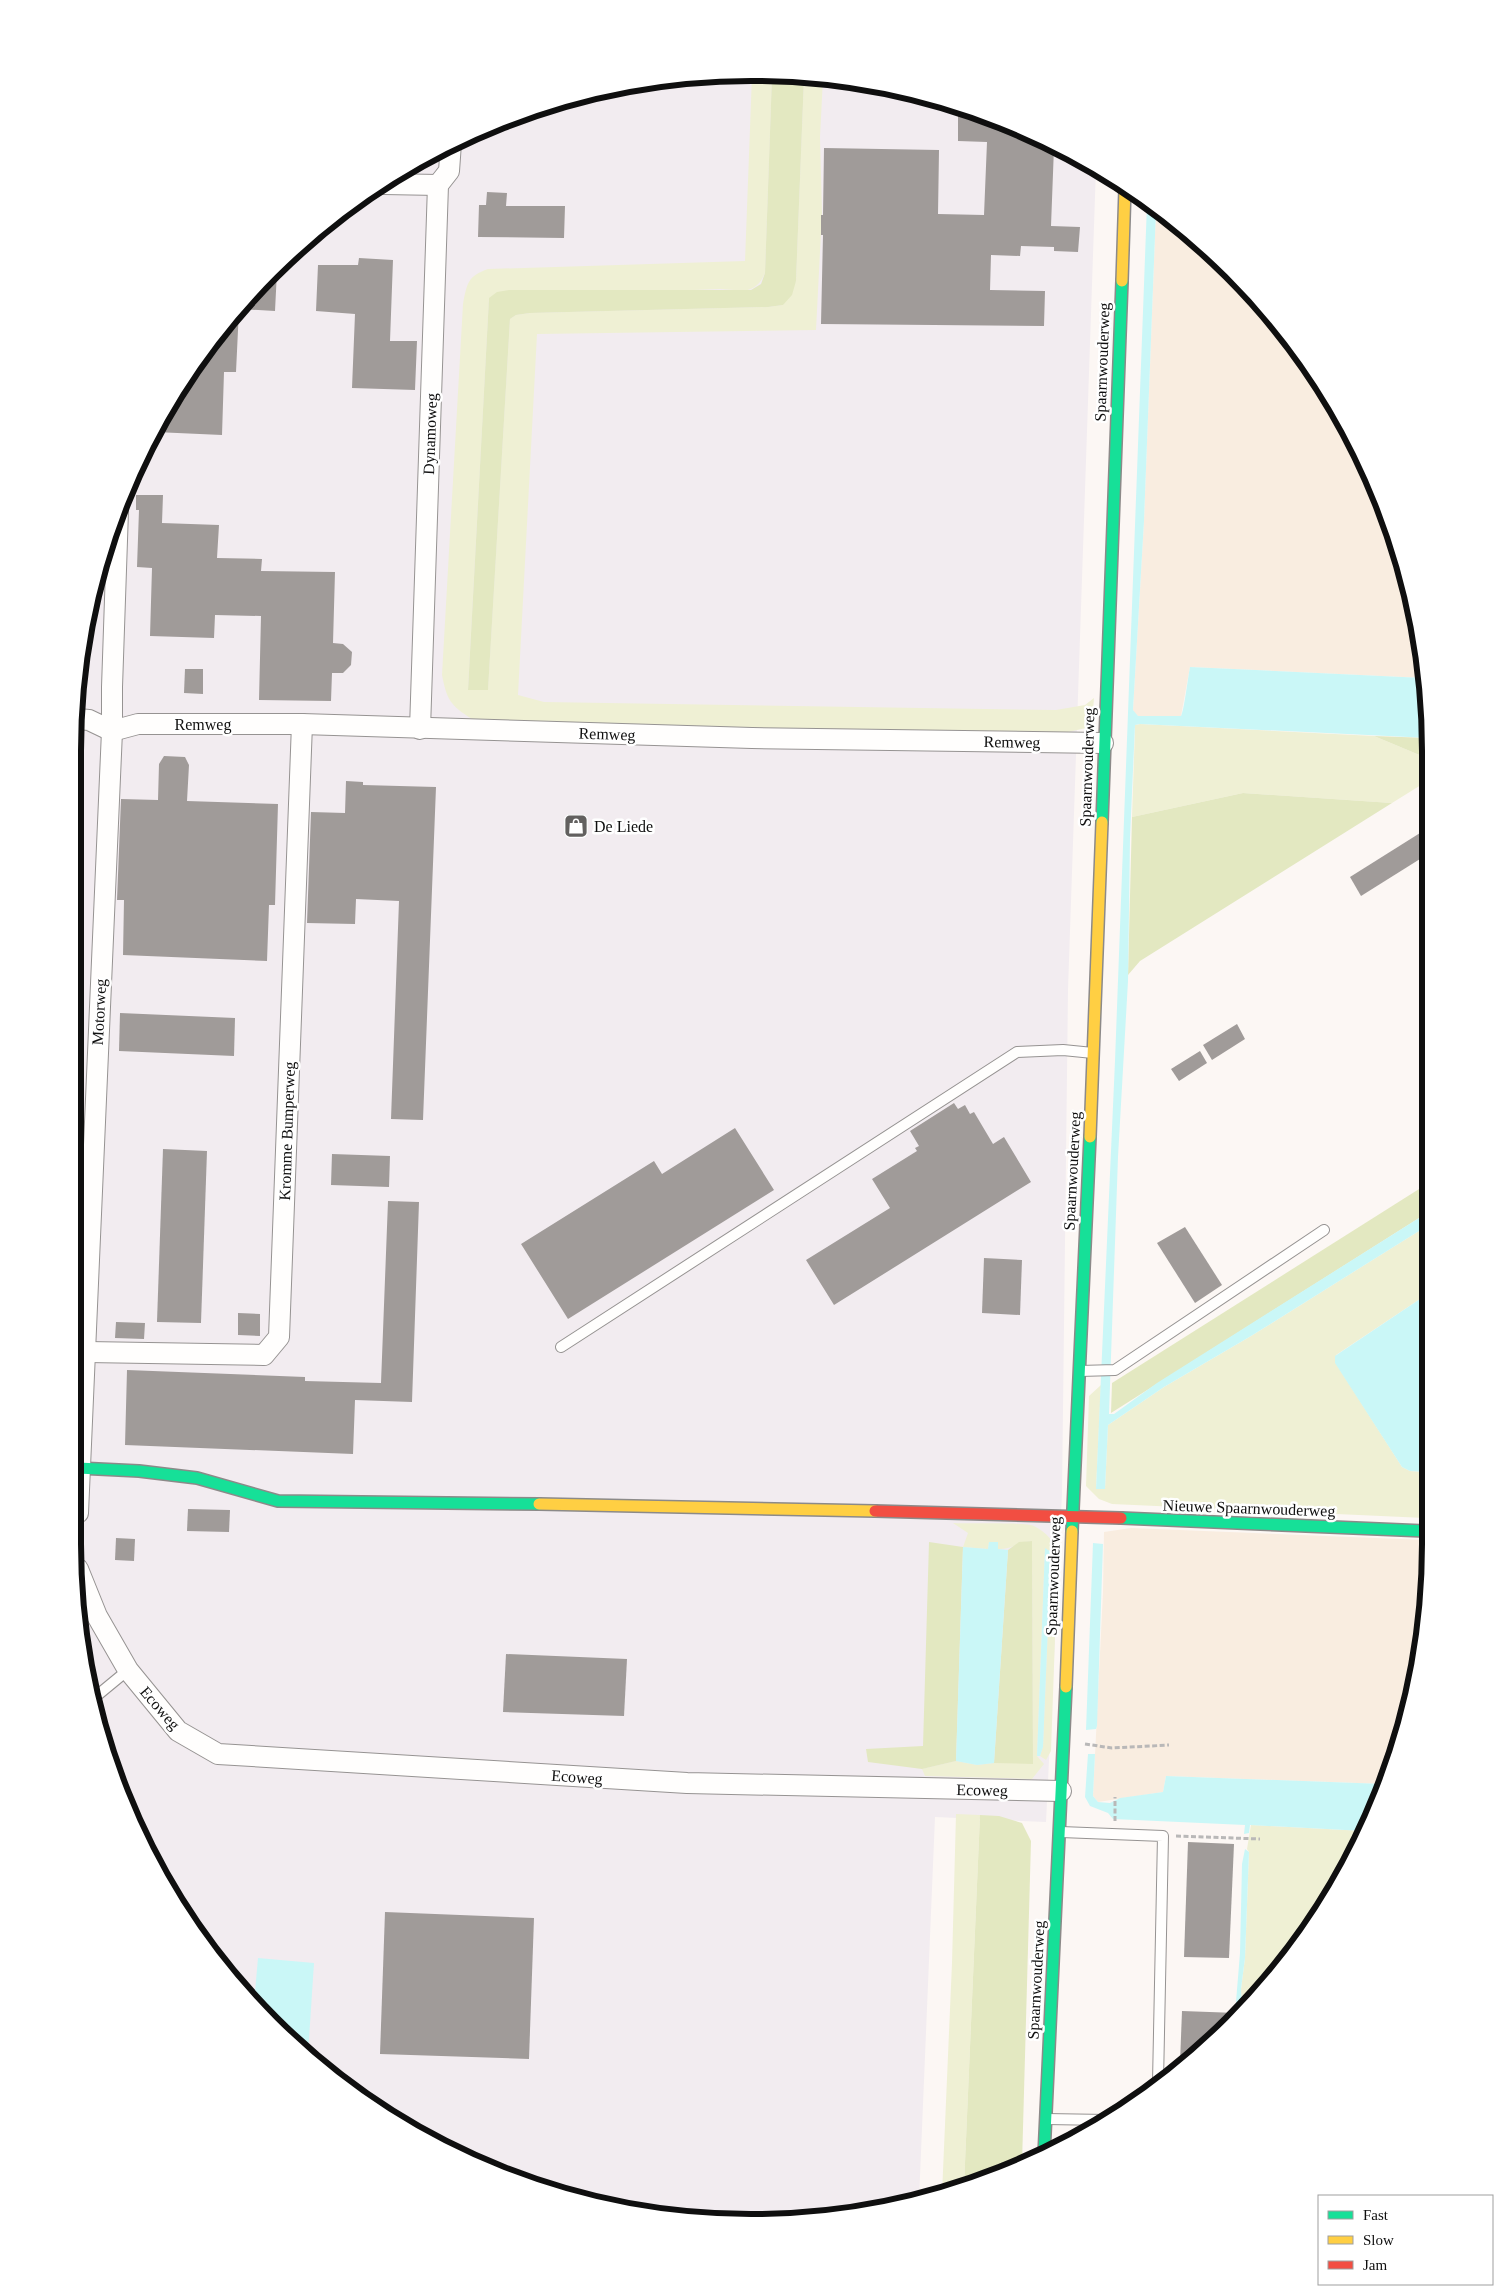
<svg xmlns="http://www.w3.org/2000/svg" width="1503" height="2295" font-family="'Times New Roman',serif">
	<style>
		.industrial { fill: #f2ecf0 }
		.farmland { fill: #f9ede0 }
		.green { fill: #eff0d4 }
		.forest { fill: #e3e8c1 }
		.water { fill: #caf7f7 }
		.building { fill: #a09b99 }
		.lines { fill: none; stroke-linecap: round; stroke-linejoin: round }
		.lane-casing { stroke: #969392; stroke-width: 12 }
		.street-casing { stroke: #969392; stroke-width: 22 }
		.fast-casing { stroke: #8c8a89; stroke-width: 14 }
		.slow-casing { stroke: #8c8a89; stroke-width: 14 }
		.jam-casing { stroke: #8c8a89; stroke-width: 14 }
		.path { stroke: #b9b8b8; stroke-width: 3; stroke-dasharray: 5 2.5; stroke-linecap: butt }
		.lane { stroke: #fffefd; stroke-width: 10 }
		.street { stroke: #fffefd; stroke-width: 20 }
		.fast { stroke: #16e098; stroke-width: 11 }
		.slow { stroke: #ffcf43; stroke-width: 11 }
		.jam { stroke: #f24e42; stroke-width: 11 }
		.labels { text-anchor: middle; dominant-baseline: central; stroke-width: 5; stroke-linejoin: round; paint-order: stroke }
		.street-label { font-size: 16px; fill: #0f0f0f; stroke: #fff }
		.poi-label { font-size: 16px; fill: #0f0f0f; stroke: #fff; text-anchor: start }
		.rim { fill: none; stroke: #0f0f0f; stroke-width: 6 }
	</style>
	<rect width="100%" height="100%" fill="#fcf7f4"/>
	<!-- industrial -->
	<polygon class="industrial" points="707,74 840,78 969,108 1096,167 1068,990 1062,1494 1046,1822 935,1817 919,2200 751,2222 619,2210 533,2186 412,2132 338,2082 241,1991 187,1921 108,1761 78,1632 78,663 108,534 142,451 241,304 338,213 451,143 575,96"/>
	<!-- farmland -->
	<g class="farmland">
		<polygon points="1156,210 1199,241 1290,338 1361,451 1407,576 1424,678 1190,667 1181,716 1138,716 1135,714 1133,710 1144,521"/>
		<polygon points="1131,1528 1425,1540 1425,1632 1384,1784 1166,1776 1163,1792 1098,1802 1093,1796 1103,1592 1104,1532"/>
	</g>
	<!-- green -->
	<g class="green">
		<path d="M752,75L772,76L765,273C755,296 741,290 720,289L489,298L468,689H488L510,319L516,315L530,313L768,307L783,305L796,281L804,77L823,78L820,137L822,213L816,330L537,334L518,695L544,702L1056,710L1085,705L1094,698L1092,722L1086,728L1064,733L958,735L472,719C450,705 447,700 442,675L463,304C467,283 468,276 488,269L745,261Z"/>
		<polygon points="1140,724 1374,736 1429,759 1429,780 1392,803 1243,793 1132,817 1135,729 1135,725"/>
		<polygon points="1427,1226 1426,1295 1336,1355 1335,1362 1402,1467 1410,1471 1425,1472 1425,1518 1112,1504 1099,1499 1086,1486 1089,1396 1101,1385 1096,1489 1105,1489 1108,1425 1164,1387 1251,1336"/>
		<path d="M953,1523C966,1524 1026,1522 1034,1526C1046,1532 1055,1542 1058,1554L1051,1751L1046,1760L1040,1756L1043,1746L1051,1552L1045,1548L1037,1756L1044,1764L1032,1779L925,1776L922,1769L956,1761L977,1765L994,1763H1033L1032,1541C1017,1542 1012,1550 998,1549V1542H989L988,1549L963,1547L968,1533Z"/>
		<polygon points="956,1814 980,1815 964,2186 942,2194 952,1963"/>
		<path d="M1251,1825L1364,1831C1330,1894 1298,1960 1242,2008L1241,1989L1245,1958L1249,1852L1247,1849Z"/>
	</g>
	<!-- forest -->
	<g class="forest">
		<polygon points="772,76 804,77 796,281 792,295 783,305 768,307 530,313 516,315 510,319 488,690 468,690 489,298 497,292 509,290 751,290 761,284 765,273"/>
		<polygon points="1374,736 1429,738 1429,759"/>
		<polygon points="1243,793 1392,803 1140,961 1128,975 1132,817"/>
		<polygon points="1427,1184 1427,1213 1111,1413 1112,1383"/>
		<polygon points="1032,1541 1033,1764 994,1763 1008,1550 1019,1542"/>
		<polygon points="929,1542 963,1547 956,1761 922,1769 868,1762 866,1749 923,1746"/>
		<polygon points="980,1815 999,1816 1022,1823 1031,1841 1022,2164 964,2186"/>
	</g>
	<!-- water -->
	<g class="water">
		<path d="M1147,204L1156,210L1144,521L1133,710L1138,716H1181C1184,711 1188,677 1190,667L1424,678L1429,707V738L1140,724L1135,725L1130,838L1128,981L1118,1157L1109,1414H1114L1157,1383L1427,1213V1226L1251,1336L1164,1387L1108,1425L1105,1489H1096L1115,1061Z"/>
		<polygon points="1426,1295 1425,1472 1410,1471 1402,1467 1335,1363 1335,1356"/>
		<polygon points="989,1542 998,1542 998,1549 1008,1550 994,1763 977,1765 956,1761 963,1547 988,1549"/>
		<polygon points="1093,1543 1103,1544 1097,1726 1096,1729 1086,1730"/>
		<polygon points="1045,1548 1051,1552 1043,1747 1040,1756 1037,1756"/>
		<polygon points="1088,1754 1095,1754 1093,1796 1098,1802 1110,1803 1120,1798 1163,1792 1166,1776 1384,1784 1379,1804 1364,1831 1250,1825 1249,1833 1244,1834 1245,1825 1113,1819 1108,1813 1090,1806 1085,1797"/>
		<polygon points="1245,1849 1249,1852 1245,1958 1241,1989 1242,2008 1235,2014 1240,1953 1242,1864"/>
		<polygon points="258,1958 314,1963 308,2054 254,2003"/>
	</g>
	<!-- building -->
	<g class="building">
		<polygon points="958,106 969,108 1054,147 1051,226 1080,227 1078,252 1054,251 1054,247 1021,246 1020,256 991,255 990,290 1045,291 1044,326 821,324 823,235 821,235 821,215 823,215 824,148 939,150 938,214 984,215 987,142 958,141"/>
		<polygon points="487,192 507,193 506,206 565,206 564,238 478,237 479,205 486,205"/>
		<polygon points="359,258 393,260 390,341 417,341 415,390 352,388 355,314 316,311 318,265 358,265"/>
		<polygon points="277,271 275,311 239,309 236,372 224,372 222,435 155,432 241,304"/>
		<polygon points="136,495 163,495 162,523 219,525 217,558 262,559 261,571 335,572 333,643 343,644 352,652 351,665 343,673 332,673 331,701 259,700 261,616 215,615 214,638 150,636 152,568 137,567 139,510 136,510"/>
		<polygon points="185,669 203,669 203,694 184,693"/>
		<polygon points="164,756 185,757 189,765 187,801 278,804 275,905 269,905 267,961 123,955 124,900 117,900 121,799 158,800 159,764"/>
		<polygon points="346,781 363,782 363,785 436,787 423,1120 391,1119 399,901 356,899 355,924 307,923 311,812 345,813"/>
		<polygon points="1428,828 1428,854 1361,896 1350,877"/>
		<polygon points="120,1013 235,1018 234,1056 119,1051"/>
		<polygon points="1237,1024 1245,1039 1212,1060 1203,1045"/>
		<polygon points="1200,1051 1207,1063 1179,1081 1171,1069"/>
		<polygon points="954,1103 958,1109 965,1105 970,1114 974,1112 993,1144 1004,1137 1031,1182 834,1305 806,1260 890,1208 872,1179 917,1151 915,1148 919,1146 910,1131"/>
		<polygon points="735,1128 774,1190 568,1319 521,1244 654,1161 662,1174"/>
		<polygon points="163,1149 207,1151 201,1323 157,1322"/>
		<polygon points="332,1154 390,1156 389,1187 331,1185"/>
		<polygon points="388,1201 419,1202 412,1402 355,1400 353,1454 125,1445 127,1370 305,1377 305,1381 381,1383"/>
		<polygon points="1185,1227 1222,1285 1195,1303 1157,1243"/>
		<polygon points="984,1258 1022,1260 1020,1315 982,1313"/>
		<polygon points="238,1313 260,1314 260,1336 238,1335"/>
		<polygon points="116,1322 145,1323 144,1339 115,1338"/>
		<polygon points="188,1509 230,1510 229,1532 187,1531"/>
		<polygon points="116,1538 135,1539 134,1561 115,1560"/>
		<polygon points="506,1654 627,1659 624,1716 503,1712"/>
		<polygon points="1188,1842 1234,1844 1229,1958 1184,1957"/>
		<polygon points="385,1912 534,1918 529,2059 380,2054"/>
		<polygon points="1182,2011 1237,2013 1180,2063"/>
	</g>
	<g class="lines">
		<!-- lane casing -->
		<g class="lane-casing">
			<g id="lane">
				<polyline points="561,1347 1017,1052 1063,1050 1093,1053"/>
				<polyline points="1080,1371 1115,1370 1324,1230"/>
				<polyline points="94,1698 128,1670"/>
				<polyline points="1061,1832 1163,1836 1158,2082"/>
				<polyline points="1046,2119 1107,2120"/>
			</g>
		</g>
		<!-- street casing -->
		<g class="street-casing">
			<g id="street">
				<polyline points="384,184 438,185"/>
				<polyline points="78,719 89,720 112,731"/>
				<polyline points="420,729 438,185 449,171 451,143"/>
				<polyline points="112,731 138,724 302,724 752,738 1103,743"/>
				<polyline points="87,1352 264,1355 279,1337 302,724"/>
				<polyline points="78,1513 112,731 112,687 118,511"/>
				<polyline points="78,1569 97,1616 128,1670 178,1731 218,1754 687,1783 1061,1791"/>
			</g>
		</g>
		<!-- fast casing -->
		<g class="fast-casing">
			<g id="fast">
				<polyline points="1102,822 1122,281"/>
				<polyline points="78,1468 139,1471 197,1478 278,1501 539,1504"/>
				<polyline points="1121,1518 1425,1531"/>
				<polyline points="1072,1531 1090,1137"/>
				<polyline points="1044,2155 1066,1687"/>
			</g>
		</g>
		<!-- slow casing -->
		<g class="slow-casing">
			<g id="slow">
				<polyline points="1122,281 1125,188"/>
				<polyline points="1090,1137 1102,822"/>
				<polyline points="539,1504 875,1511"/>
				<polyline points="1066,1687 1072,1531"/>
			</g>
		</g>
		<!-- jam casing -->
		<g class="jam-casing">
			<polyline id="jam" points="875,1511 1121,1518"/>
		</g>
		<!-- path -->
		<g class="path">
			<polyline points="1085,1744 1112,1748 1169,1745"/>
			<polyline points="1115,1821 1115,1797"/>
			<polyline points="1176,1836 1260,1839"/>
		</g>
		<!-- lane -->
		<use href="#lane" class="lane"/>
		<!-- street -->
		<use href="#street" class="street"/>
		<!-- fast -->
		<use href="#fast" class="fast"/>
		<!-- slow -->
		<use href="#slow" class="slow"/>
		<!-- jam -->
		<use href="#jam" class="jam"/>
	</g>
	<!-- icons -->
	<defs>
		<g id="shop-square" transform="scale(1.25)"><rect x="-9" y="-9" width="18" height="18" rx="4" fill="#62605f" stroke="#fff"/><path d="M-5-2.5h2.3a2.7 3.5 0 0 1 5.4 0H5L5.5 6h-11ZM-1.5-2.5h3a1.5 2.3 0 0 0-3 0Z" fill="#fff"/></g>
	</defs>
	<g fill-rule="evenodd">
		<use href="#shop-square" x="576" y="826"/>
	</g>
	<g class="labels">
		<!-- street labels -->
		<g class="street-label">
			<text transform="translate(1102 362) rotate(-88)">Spaarnwouderweg</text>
			<text transform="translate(430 434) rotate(-88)">Dynamoweg</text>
			<text x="203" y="724">Remweg</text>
			<text transform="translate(607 734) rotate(2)">Remweg</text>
			<text transform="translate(1012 742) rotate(1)">Remweg</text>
			<text transform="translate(1087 767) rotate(-88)">Spaarnwouderweg</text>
			<text transform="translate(99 1012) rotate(-87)">Motorweg</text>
			<text transform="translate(287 1131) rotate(-88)">Kromme Bumperweg</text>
			<text transform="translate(1072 1171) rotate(-87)">Spaarnwouderweg</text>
			<text transform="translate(1249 1508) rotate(2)">Nieuwe Spaarnwouderweg</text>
			<text transform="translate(1053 1576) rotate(-88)">Spaarnwouderweg</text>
			<text transform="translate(160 1708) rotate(49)">Ecoweg</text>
			<text transform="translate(577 1777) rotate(4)">Ecoweg</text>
			<text transform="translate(982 1790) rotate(1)">Ecoweg</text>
			<text transform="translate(1036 1980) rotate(-87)">Spaarnwouderweg</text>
		</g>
		<!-- poi labels -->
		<g class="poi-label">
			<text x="594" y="826">De Liede</text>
		</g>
	</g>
	<!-- crop -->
	<path d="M0 0H1503V2295H0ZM751 81H752A670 670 0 0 1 1422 751V1544A670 670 0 0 1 752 2214H751A670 670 0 0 1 81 1544V751A670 670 0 0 1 751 81Z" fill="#fff" fill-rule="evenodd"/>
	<path class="rim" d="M751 81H752A670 670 0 0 1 1422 751V1544A670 670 0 0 1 752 2214H751A670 670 0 0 1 81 1544V751A670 670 0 0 1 751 81Z"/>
	<!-- legend -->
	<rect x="1318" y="2195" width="175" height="90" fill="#ffffff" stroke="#9f9f9f"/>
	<rect x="1328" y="2211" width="25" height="8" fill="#16e098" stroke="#9f9f9f"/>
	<text x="1363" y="2220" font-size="15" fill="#0f0f0f">Fast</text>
	<rect x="1328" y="2236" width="25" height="8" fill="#ffcf43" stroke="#9f9f9f"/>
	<text x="1363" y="2245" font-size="15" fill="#0f0f0f">Slow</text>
	<rect x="1328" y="2261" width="25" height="8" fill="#f24e42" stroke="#9f9f9f"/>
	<text x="1363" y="2270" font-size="15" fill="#0f0f0f">Jam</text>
</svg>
